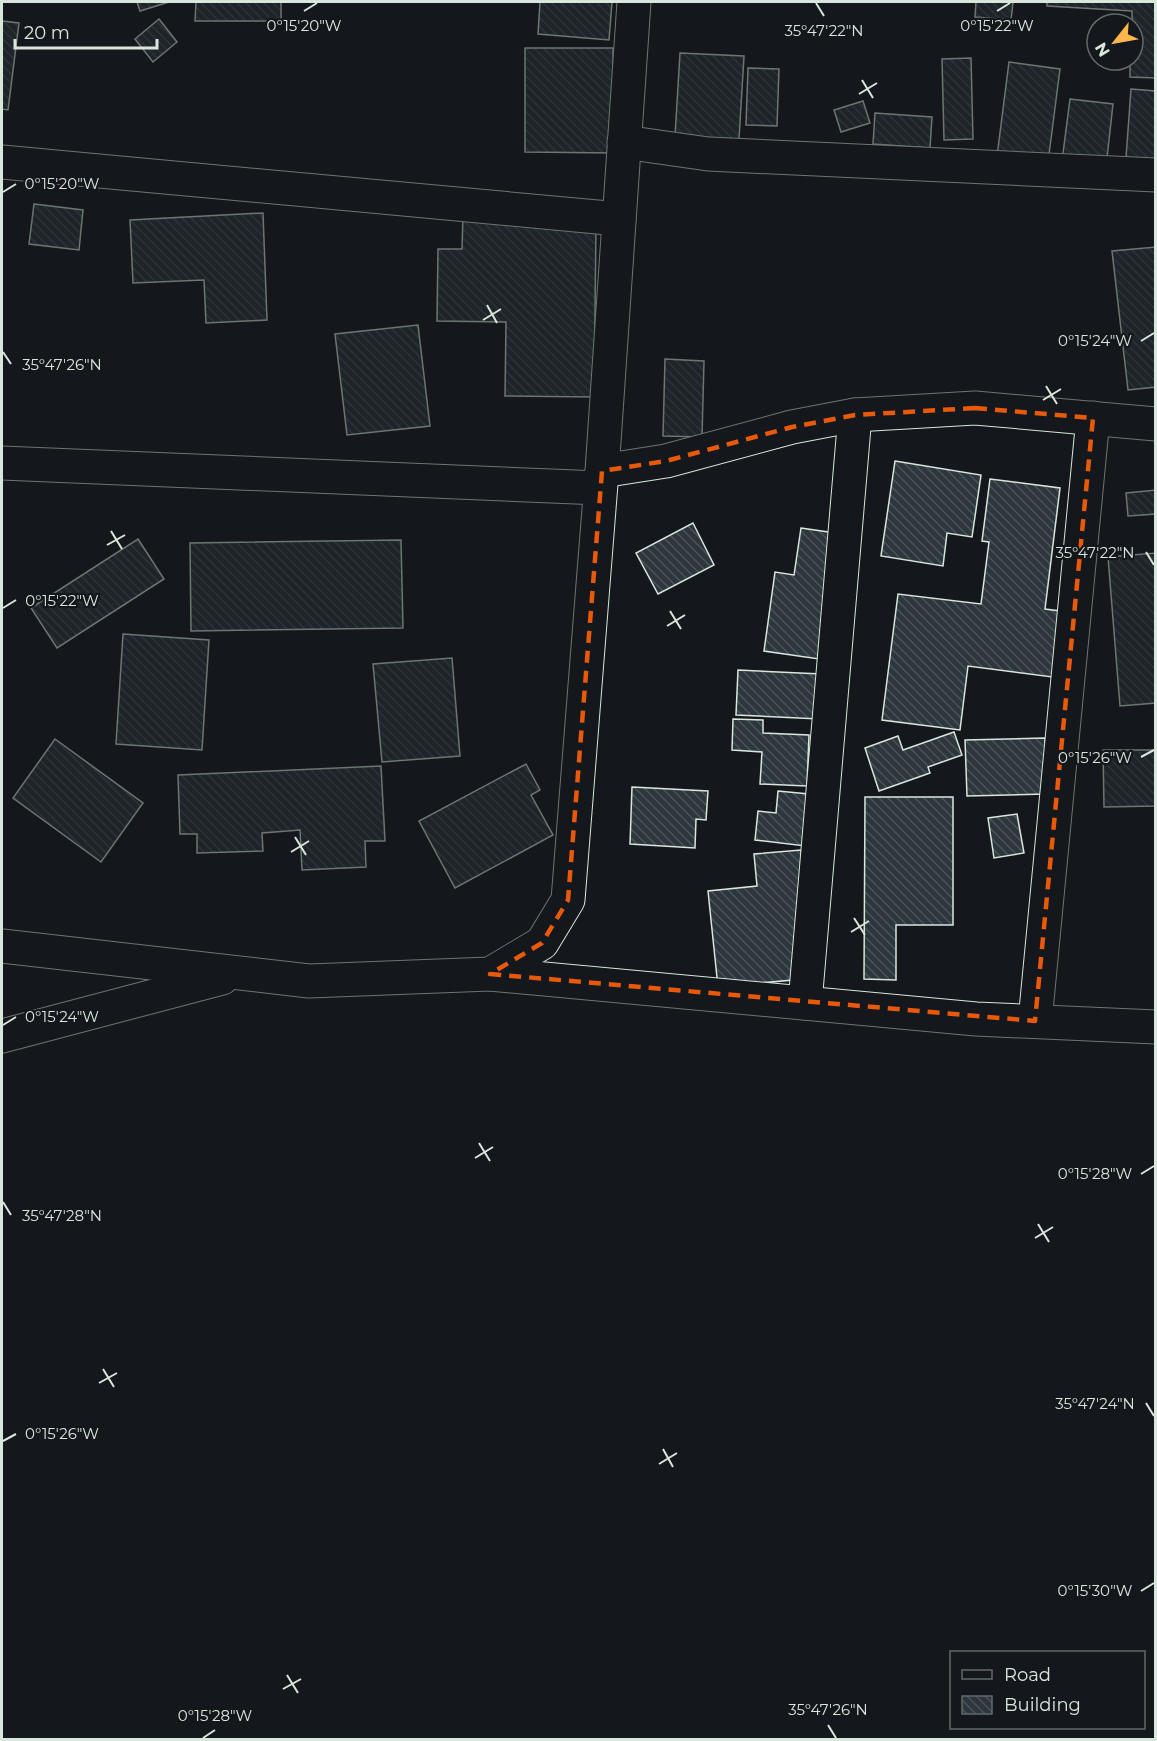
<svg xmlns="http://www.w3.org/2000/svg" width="1157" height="1741" font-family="Montserrat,sans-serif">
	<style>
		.building { fill: url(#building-back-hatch); stroke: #d8e6dc; stroke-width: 1.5 }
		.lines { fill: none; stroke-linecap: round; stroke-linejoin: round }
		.minor-casing { stroke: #d8e6dc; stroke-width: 35 }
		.minor { stroke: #14181c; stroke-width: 33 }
		.marked { fill: none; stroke: #e8590c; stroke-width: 4.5; stroke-dasharray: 12 8; stroke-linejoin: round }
		.ticks { fill: none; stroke: #d8e6dc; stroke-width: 2 }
		.ticks-label { font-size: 15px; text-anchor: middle; fill: #d8e6dc; stroke: #14181c; stroke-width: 4.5; stroke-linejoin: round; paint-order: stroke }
	</style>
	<defs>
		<pattern id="building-back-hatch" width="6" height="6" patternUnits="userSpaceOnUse" patternTransform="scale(1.5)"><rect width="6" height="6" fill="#2c363c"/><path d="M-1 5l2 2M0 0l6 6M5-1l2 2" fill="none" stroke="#4a5358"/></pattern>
	</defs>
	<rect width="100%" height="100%" fill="#14181c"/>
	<!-- building -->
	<g class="building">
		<polygon points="137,2 169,2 140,11"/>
		<polygon points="196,2 281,2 281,21 195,21"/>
		<polygon points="540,2 612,2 609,40 538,34"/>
		<polygon points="976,2 1013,2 1011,20 975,17"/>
		<polygon points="1047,2 1156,2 1156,78 1130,77 1130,60 1133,60 1132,11 1047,6"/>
		<polygon points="159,19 177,42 153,62 135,39"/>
		<polygon points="2,21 19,23 8,110 2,109"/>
		<polygon points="525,48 613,48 614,153 525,152"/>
		<polygon points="680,53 744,56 739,139 675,136"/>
		<polygon points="971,58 973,139 944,140 942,59"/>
		<polygon points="1009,62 1060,69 1047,170 996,164"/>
		<polygon points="748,68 779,69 777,126 746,125"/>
		<polygon points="1131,89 1156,91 1156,174 1125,171"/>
		<polygon points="1070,99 1113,104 1106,167 1062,161"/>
		<polygon points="863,101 870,123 841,132 834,110"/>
		<polygon points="875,113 932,117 930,148 873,144"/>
		<polygon points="34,204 83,210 79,250 29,244"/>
		<polygon points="263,213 267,320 206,323 204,280 133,283 130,220"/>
		<polygon points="463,215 596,227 594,397 505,396 506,322 437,321 438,249 462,249"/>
		<polygon points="1156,247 1156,387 1128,390 1112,251"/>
		<polygon points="418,325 430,426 347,435 335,334"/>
		<polygon points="665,359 704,361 702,437 663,436"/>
		<polygon points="895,461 981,475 972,537 947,533 943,566 881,556"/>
		<polygon points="990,479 1060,488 1045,609 1068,612 1060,678 968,666 960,730 882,720 898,594 981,604 989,542 982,541"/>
		<polygon points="1156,490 1156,514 1128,516 1126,493"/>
		<polygon points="693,523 714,565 658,594 636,553"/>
		<polygon points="801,528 835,533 819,659 764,651 775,572 794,575"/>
		<polygon points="138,539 164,579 57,648 31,608"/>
		<polygon points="401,540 403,628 191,631 190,543"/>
		<polygon points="1156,553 1156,703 1120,706 1108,557"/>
		<polygon points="123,634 209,640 202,750 116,744"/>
		<polygon points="452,658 460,756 382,762 373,664"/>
		<polygon points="738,670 821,674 819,719 736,715"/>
		<polygon points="733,719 763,720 763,733 809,735 807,786 760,784 762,752 732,750"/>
		<polygon points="954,732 962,755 928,767 930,773 879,791 865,748 898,736 903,750"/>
		<polygon points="1045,738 1046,794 967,796 965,740"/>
		<polygon points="55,739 143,803 101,862 13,798"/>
		<polygon points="1103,750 1156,750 1156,806 1104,807"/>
		<polygon points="526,764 540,790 531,795 553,835 455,888 419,821"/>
		<polygon points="381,766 385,841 365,841 366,867 302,870 300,830 262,833 263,851 197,853 197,834 180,834 178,775"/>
		<polygon points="632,787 708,791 706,820 696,819 695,848 630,844"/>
		<polygon points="778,791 819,795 814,847 755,840 758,811 776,813"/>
		<polygon points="865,797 953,797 953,925 896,925 896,980 864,979"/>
		<polygon points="1017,814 1024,853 994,858 988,818"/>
		<polygon points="801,850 814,978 718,987 708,891 757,886 754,854"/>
	</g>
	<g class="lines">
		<!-- minor casing -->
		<g class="minor-casing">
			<g id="minor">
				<polyline points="624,142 708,154 1156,175"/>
				<polyline points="2,162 619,219"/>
				<polyline points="2,463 600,488"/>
				<polyline points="602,471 666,461 792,427 855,415 975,408 1156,424"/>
				<polyline points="2,946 309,981 490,974 542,943 568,900 602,471 634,2"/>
				<polyline points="490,974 976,1019 1156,1027"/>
				<polyline points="805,1003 855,415"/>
				<polyline points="1035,1021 1093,418"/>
				<polyline points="2,1036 222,978"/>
			</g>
		</g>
		<!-- minor -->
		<use href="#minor" class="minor"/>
	</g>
	<!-- marked area -->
	<path d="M0 0H1157V1741H0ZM975,408L1093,418L1035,1021L490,974L542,943L568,900L602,471L666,461L792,427L855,415Z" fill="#14181c" fill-opacity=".55" fill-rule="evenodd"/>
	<path class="marked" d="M975,408L1093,418L1035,1021L490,974L542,943L568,900L602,471L666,461L792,427L855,415Z"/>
	<!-- ticks -->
	<path class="ticks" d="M816,3L824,16M304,11L317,3M997,11L1010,3M862,80L873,98M859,94L877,83M3,192L16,184M487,305L497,323M483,320L501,309M1141,341L1154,333M3,352L11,364M1046,386L1057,404M1043,400L1061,389M111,531L122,549M107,545L125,535M1146,552L1154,565M3,608L16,600M670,611L681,629M667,626L685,615M1141,757L1154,750M295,837L306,855M291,852L309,841M854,918L865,935M851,932L869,921M3,1025L16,1017M479,1143L490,1161M475,1158L493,1147M1141,1174L1154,1166M3,1202L11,1215M1038,1224L1049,1242M1035,1238L1053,1227M103,1369L114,1387M99,1383L117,1373M1146,1403L1154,1416M3,1441L16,1434M663,1449L673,1467M659,1464L677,1453M1141,1591L1154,1583M287,1675L298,1693M283,1689L301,1679M828,1725L836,1738M203,1738L215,1730"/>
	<g class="ticks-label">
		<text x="304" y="31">0°15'20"W</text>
		<text x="997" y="31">0°15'22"W</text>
		<text x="824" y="36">35°47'22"N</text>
		<text x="62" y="189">0°15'20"W</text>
		<text x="1095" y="346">0°15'24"W</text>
		<text x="62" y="370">35°47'26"N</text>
		<text x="1095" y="558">35°47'22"N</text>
		<text x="62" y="606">0°15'22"W</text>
		<text x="1095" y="763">0°15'26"W</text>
		<text x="62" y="1022">0°15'24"W</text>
		<text x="1095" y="1179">0°15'28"W</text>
		<text x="62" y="1221">35°47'28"N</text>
		<text x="1095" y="1409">35°47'24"N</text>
		<text x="62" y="1439">0°15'26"W</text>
		<text x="1095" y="1596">0°15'30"W</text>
		<text x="828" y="1715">35°47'26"N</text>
		<text x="215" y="1721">0°15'28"W</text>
	</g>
	<!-- border -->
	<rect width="1157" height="1741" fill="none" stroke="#d8e6dc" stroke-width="6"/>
	<!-- legend -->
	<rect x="950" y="1651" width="195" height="78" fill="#14181c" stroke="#626a69" stroke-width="1.5"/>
	<rect x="962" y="1670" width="30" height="9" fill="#14181c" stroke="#626a69" stroke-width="1.5"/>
	<text x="1004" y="1681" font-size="18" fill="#d8e6dc">Road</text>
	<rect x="962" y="1696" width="30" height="18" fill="url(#building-back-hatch)" stroke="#626a69" stroke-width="1.5"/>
	<text x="1004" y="1711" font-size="18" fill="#d8e6dc">Building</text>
	<!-- north arrow -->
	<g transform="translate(1115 42) rotate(239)"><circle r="28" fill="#14181c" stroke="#626a69" stroke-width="1.5"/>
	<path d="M0-4.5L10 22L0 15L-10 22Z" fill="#ffb74d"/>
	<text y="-9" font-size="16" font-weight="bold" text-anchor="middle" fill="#d8e6dc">N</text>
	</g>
	<!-- scale -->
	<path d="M15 39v9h142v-9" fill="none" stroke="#d8e6dc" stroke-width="3"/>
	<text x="24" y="39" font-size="18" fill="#d8e6dc" stroke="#14181c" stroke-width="4.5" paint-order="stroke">20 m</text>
</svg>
